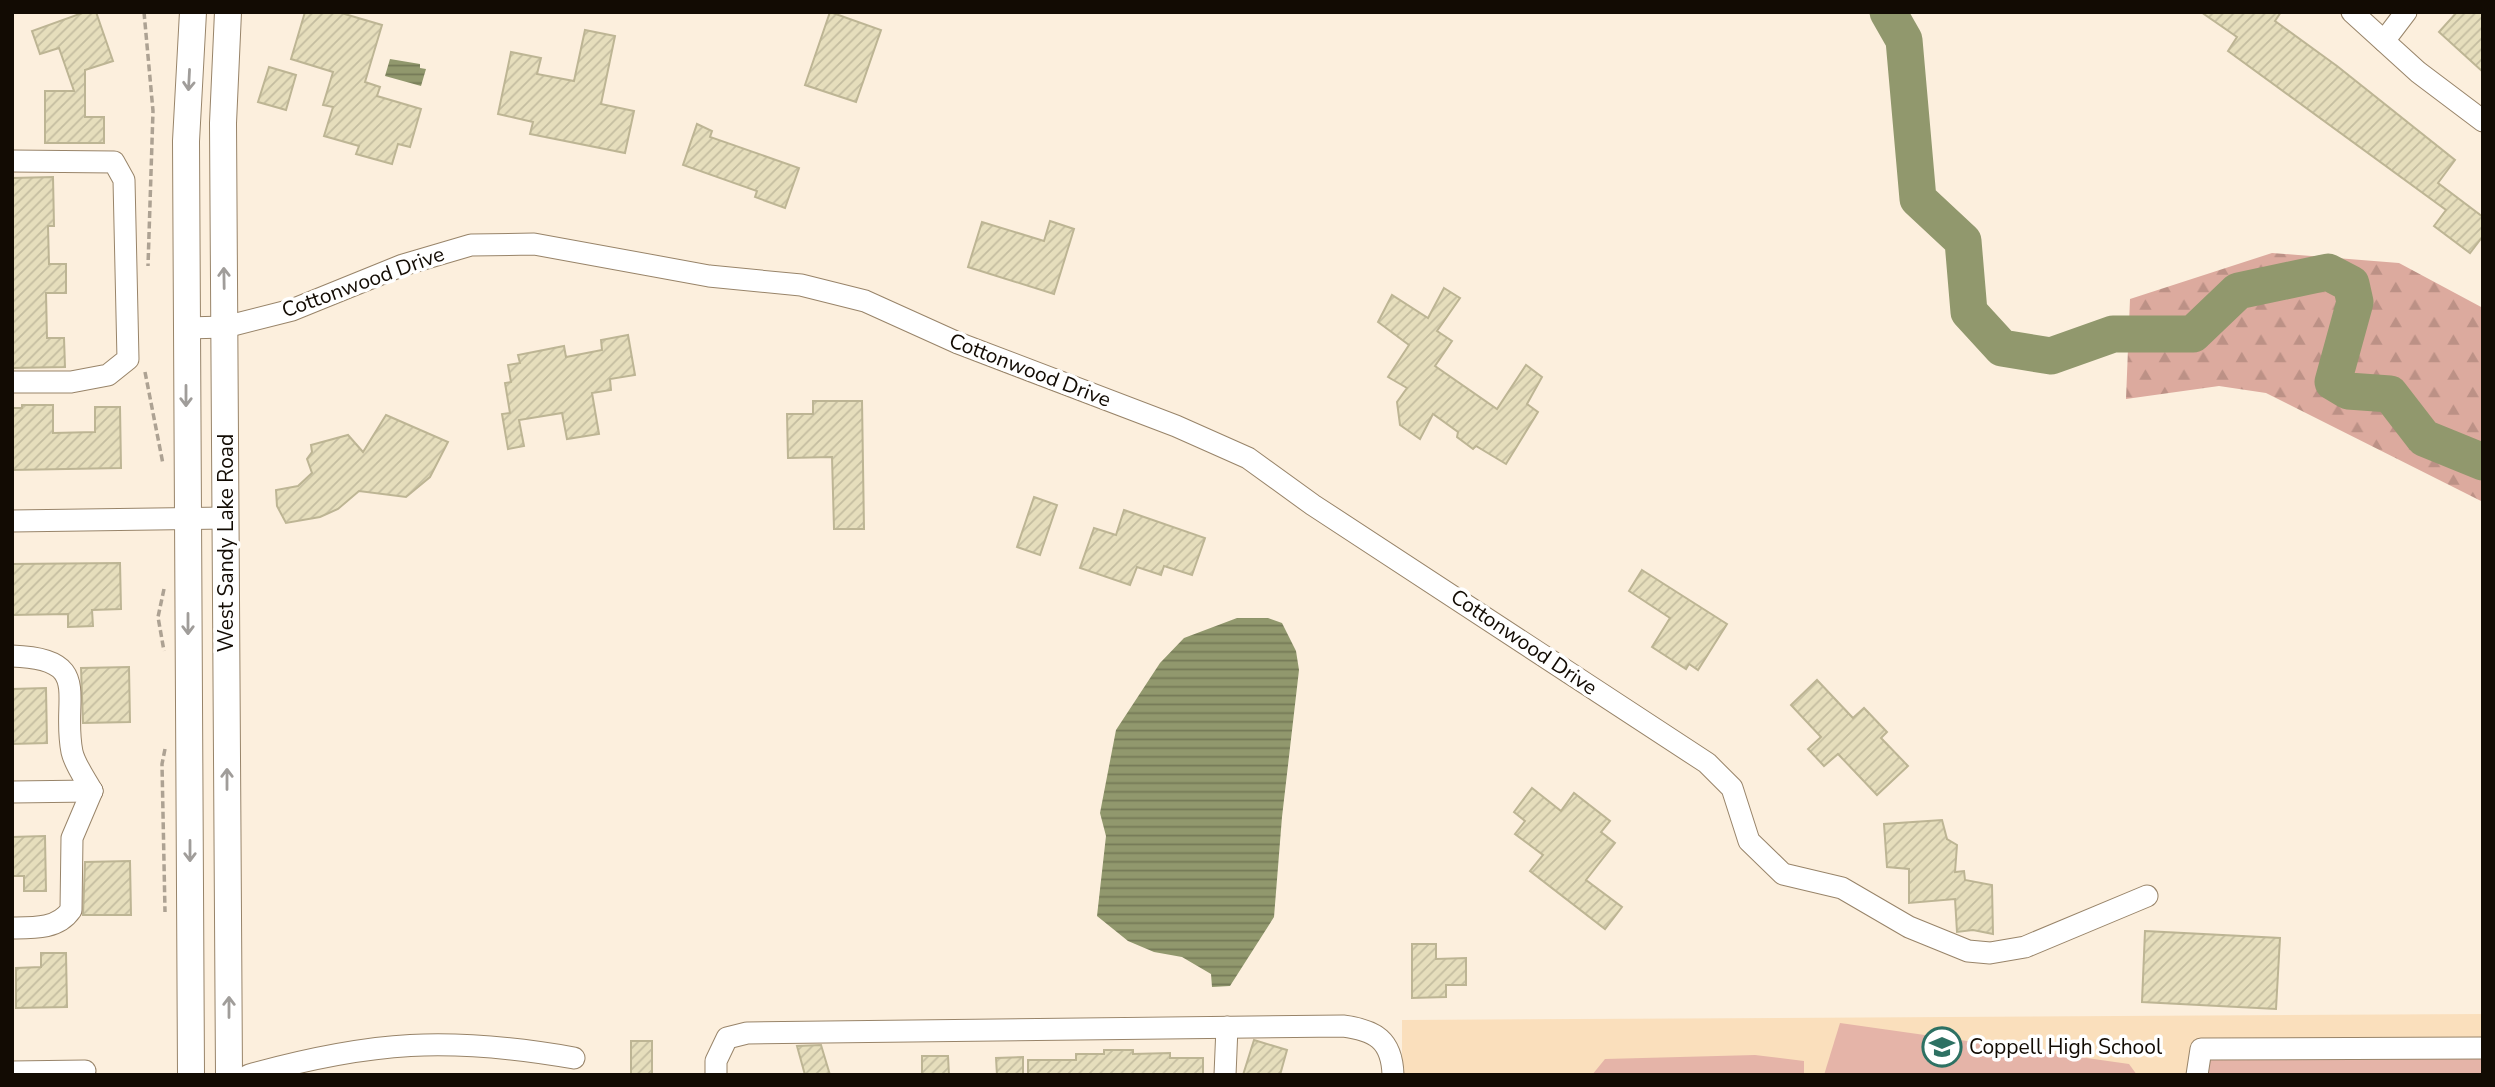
<svg xmlns="http://www.w3.org/2000/svg" width="2495" height="1087" font-family="'Nunito Sans',sans-serif">
	<style>
		.built { fill: #fadfbc }
		.forest { fill: url(#forest-firs) }
		.pitch { fill: #e5b4a8 }
		.water { fill: url(#water-rules) }
		.lines { fill: none; stroke-linecap: round; stroke-linejoin: round }
		.river { stroke: #91986d; stroke-width: 37 }
		.building { fill: url(#building-hatch); stroke: #bdb594; stroke-width: 2 }
		.minor-casing { stroke: #988469; stroke-width: 23 }
		.major-casing { stroke: #988469; stroke-width: 28 }
		.path { stroke: #ada293; stroke-width: 3.5; stroke-dasharray: 7 3.5; stroke-linecap: butt }
		.minor { stroke: #fff; stroke-width: 21 }
		.major { stroke: #fff; stroke-width: 26 }
		.oneway { stroke: #a09d9a }
		.labels { text-anchor: middle; dominant-baseline: central; stroke-width: 7; stroke-linejoin: round; paint-order: stroke }
		.street-label { font-size: 21px; fill: #120b03; stroke: #fff }
		.poi-label { font-size: 21px; fill: #120b03; stroke: #fff; text-anchor: start }
	</style>
	<defs>
		<pattern id="forest-firs" width="22" height="20" patternUnits="userSpaceOnUse" patternTransform="scale(1.75)"><rect width="22" height="20" fill="#dcaa9e"/><path d="M5 1l3.5 6h-7zM16 11l3.5 6h-7z" fill="#bc9186"/></pattern>
		<pattern id="water-rules" width="6" height="5" patternUnits="userSpaceOnUse" patternTransform="scale(1.75)"><rect width="6" height="5" fill="#91986d"/><path d="M0 2.5h6" fill="none" stroke="#757a57"/></pattern>
		<pattern id="building-hatch" width="6" height="6" patternUnits="userSpaceOnUse" patternTransform="scale(1.75)"><rect width="6" height="6" fill="#e6debc"/><path d="M-1 1l2-2M0 6l6-6M5 7l2-2" fill="none" stroke="#c4bda0"/></pattern>
	</defs>
	<rect width="100%" height="100%" fill="#fcefdd"/>
	<!-- built -->
	<polygon class="built" points="2483,1014 2483,1075 1402,1075 1402,1020"/>
	<!-- forest -->
	<polygon class="forest" points="2272,253 2399,263 2483,308 2483,502 2266,393 2219,386 2126,399 2130,299"/>
	<!-- pitch -->
	<g class="pitch">
		<polygon points="1840,1023 2129,1064 2137,1075 1824,1075"/>
		<polygon points="1755,1055 1804,1061 1804,1075 1592,1075 1605,1059"/>
		<polygon points="2483,1055 2483,1075 2196,1075 2196,1057"/>
	</g>
	<!-- water -->
	<g class="water">
		<polygon points="390,59 420,64 420,68 426,69 421,86 385,76"/>
		<polygon points="1237,618 1268,618 1282,623 1296,651 1299,670 1282,817 1274,917 1230,986 1212,987 1211,974 1182,957 1154,952 1128,941 1097,916 1106,836 1100,813 1116,730 1160,663 1184,638"/>
	</g>
	<g class="lines">
		<!-- river -->
		<polyline class="river" points="1888,12 1904,40 1918,199 1963,241 1969,312 2002,348 2051,356 2113,334 2193,334 2238,291 2328,272 2351,284 2355,302 2333,382 2348,391 2390,394 2424,438 2483,462"/>
	</g>
	<!-- building -->
	<g class="building">
		<polygon points="85,12 96,12 113,61 85,70 85,117 104,117 104,143 45,143 45,91 74,91 59,48 40,54 32,31"/>
		<polygon points="305,12 338,12 382,25 365,82 380,87 377,96 421,109 410,147 398,144 392,164 356,154 359,146 324,136 333,107 323,105 333,72 291,59"/>
		<polygon points="830,12 881,30 856,102 805,85"/>
		<polygon points="2201,12 2281,12 2275,21 2337,66 2455,160 2438,183 2483,217 2483,236 2470,253 2434,226 2446,210 2228,51 2237,37"/>
		<polygon points="2457,12 2483,12 2483,72 2439,32"/>
		<polygon points="585,30 615,36 601,104 634,111 625,153 530,134 533,122 498,114 511,52 541,58 537,74 574,81"/>
		<polygon points="269,67 296,75 286,110 258,102"/>
		<polygon points="697,124 712,131 710,137 799,168 785,208 755,197 757,191 683,165"/>
		<polygon points="53,177 54,226 48,226 49,264 66,264 66,293 46,293 47,338 64,338 65,367 12,368 12,178"/>
		<polygon points="1050,221 1074,229 1054,294 968,267 982,222 1044,241"/>
		<polygon points="1444,288 1460,298 1437,331 1452,341 1435,366 1497,409 1526,365 1542,377 1527,404 1538,412 1506,464 1476,446 1473,449 1457,437 1458,432 1433,414 1420,439 1400,425 1397,402 1407,388 1388,377 1409,345 1378,322 1392,295 1428,318"/>
		<polygon points="628,335 635,375 610,379 611,390 592,393 599,434 567,439 562,413 519,420 524,446 508,449 502,414 510,413 505,383 511,382 508,365 520,363 518,355 564,346 566,357 602,350 601,340"/>
		<polygon points="813,401 862,401 864,529 834,529 832,457 788,458 787,414 813,414"/>
		<polygon points="22,405 53,405 53,433 95,432 95,407 120,407 121,468 12,470 12,408 22,408"/>
		<polygon points="386,415 448,442 430,477 406,497 359,491 338,509 320,517 286,523 277,506 276,490 298,486 312,473 307,459 312,452 311,445 348,435 363,452"/>
		<polygon points="1034,497 1057,505 1040,555 1017,547"/>
		<polygon points="1124,510 1205,538 1192,575 1164,566 1161,575 1137,567 1130,585 1080,568 1094,528 1116,535"/>
		<polygon points="120,563 121,609 92,610 93,626 68,627 68,614 12,615 12,564"/>
		<polygon points="1642,570 1727,624 1698,670 1689,664 1686,669 1652,647 1670,618 1629,591"/>
		<polygon points="129,667 130,722 83,723 81,668"/>
		<polygon points="1817,680 1853,718 1864,708 1887,732 1881,738 1908,766 1877,795 1838,754 1824,766 1808,749 1821,737 1791,705"/>
		<polygon points="46,688 47,743 12,744 12,689"/>
		<polygon points="1532,788 1561,811 1574,793 1610,821 1601,832 1615,843 1586,880 1622,907 1605,929 1530,871 1543,855 1515,834 1525,821 1514,812"/>
		<polygon points="1942,820 1947,839 1957,845 1955,872 1964,871 1965,880 1992,885 1993,934 1973,930 1957,932 1955,899 1909,903 1909,869 1887,867 1884,824"/>
		<polygon points="45,836 46,891 24,891 24,876 12,876 12,837"/>
		<polygon points="130,861 131,915 83,915 85,862"/>
		<polygon points="2145,931 2280,938 2276,1009 2142,1002"/>
		<polygon points="1412,944 1436,944 1436,959 1466,958 1466,985 1446,985 1446,997 1412,998"/>
		<polygon points="41,953 66,953 67,1007 16,1008 16,968 41,967"/>
		<polygon points="1254,1040 1287,1050 1280,1075 1243,1075"/>
		<rect x="631" y="1041" width="21" height="34"/>
		<polygon points="821,1045 830,1075 805,1075 797,1046"/>
		<polygon points="1104,1050 1133,1050 1133,1054 1170,1053 1170,1058 1203,1058 1203,1075 1028,1075 1028,1060 1076,1060 1076,1054 1104,1054"/>
		<polygon points="922,1056 948,1056 949,1075 922,1075"/>
		<polygon points="1023,1057 1023,1075 997,1075 996,1058"/>
	</g>
	<g class="lines">
		<!-- minor casing -->
		<g class="minor-casing">
			<g id="minor">
				<polyline points="2352,12 2418,72 2483,121"/>
				<polyline points="2384,41 2406,12"/>
				<polyline points="12,161 114,162 124,180 128,359 108,375 71,382 12,382"/>
				<polyline points="186,328 225,327 292,310 403,265 471,245 534,244 709,276 801,285 865,301 958,343 1176,426 1248,458 1313,505 1707,763 1732,788 1749,841 1783,874 1842,888 1909,927 1968,951 1990,953 2025,947 2147,896"/>
				<polyline points="12,521 226,518"/>
				<path d="M12,656C95,659 61,697 72,752C75,765 86,780 92,791"/>
				<polyline points="12,792 92,791"/>
				<path d="M12,928C34,928 58,929 71,910L72,838L92,791"/>
				<polyline points="12,1072 85,1071"/>
				<path d="M249,1075C372,1041 448,1036 574,1058"/>
				<path d="M716,1075V1061L727,1038L747,1033L1343,1026C1375,1030 1392,1040 1393,1075"/>
				<polyline points="1225,1075 1227,1027"/>
				<polyline points="2197,1075 2201,1049 2483,1048"/>
			</g>
		</g>
		<!-- major casing -->
		<g class="major-casing">
			<g id="major">
				<polyline points="228,12 223,123 229,1075"/>
				<polyline points="191,1075 186,141 193,12"/>
			</g>
		</g>
		<!-- path -->
		<g class="path">
			<polyline points="144,12 153,111 148,266"/>
			<polyline points="145,372 163,464"/>
			<polyline points="164,589 158,617 164,651"/>
			<polyline points="165,749 162,764 165,912"/>
		</g>
		<!-- minor -->
		<use href="#minor" class="minor"/>
		<!-- major -->
		<use href="#major" class="major"/>
	</g>
	<!-- one-way arrows -->
	<defs><path id="oneway-shaft" d="M-6 0H5M1.5-3L5.5 0L1.5 3" fill="none" stroke-width="1.6" stroke-linecap="round" stroke-linejoin="round" transform="scale(1.75)"/></defs>
	<g class="oneway">
		<use href="#oneway-shaft" transform="translate(189 80) rotate(93)"/>
		<use href="#oneway-shaft" transform="translate(224 278) rotate(-91)"/>
		<use href="#oneway-shaft" transform="translate(186 396) rotate(90)"/>
		<use href="#oneway-shaft" transform="translate(188 624) rotate(90)"/>
		<use href="#oneway-shaft" transform="translate(227 779) rotate(-90)"/>
		<use href="#oneway-shaft" transform="translate(190 851) rotate(90)"/>
		<use href="#oneway-shaft" transform="translate(229 1007) rotate(-90)"/>
	</g>
	<!-- icons -->
	<defs>
		<g id="school-ring" transform="scale(2.0125)"><circle r="9.5" fill="#fff" stroke="#2d7163" stroke-width="1.5"/><path d="M0-5L7-2L0 1L-7-2ZM-4 1L0 2.5L4 1V4Q0 6-4 4Z" fill="#2d7163"/></g>
	</defs>
	<g fill-rule="evenodd">
		<use href="#school-ring" x="1942" y="1047"/>
	</g>
	<g class="labels">
		<!-- street labels -->
		<g class="street-label">
			<text transform="translate(363 282) rotate(-20)">Cottonwood Drive</text>
			<text transform="translate(1030 370) rotate(21)">Cottonwood Drive</text>
			<text transform="translate(226 543) rotate(-90)">West Sandy Lake Road</text>
			<text transform="translate(1524 642) rotate(34)">Cottonwood Drive</text>
		</g>
		<!-- poi labels -->
		<g class="poi-label">
			<text x="1969" y="1047">Coppell High School</text>
		</g>
	</g>
	<!-- border -->
	<rect width="2495" height="1087" fill="none" stroke="#120b03" stroke-width="28"/>
</svg>
